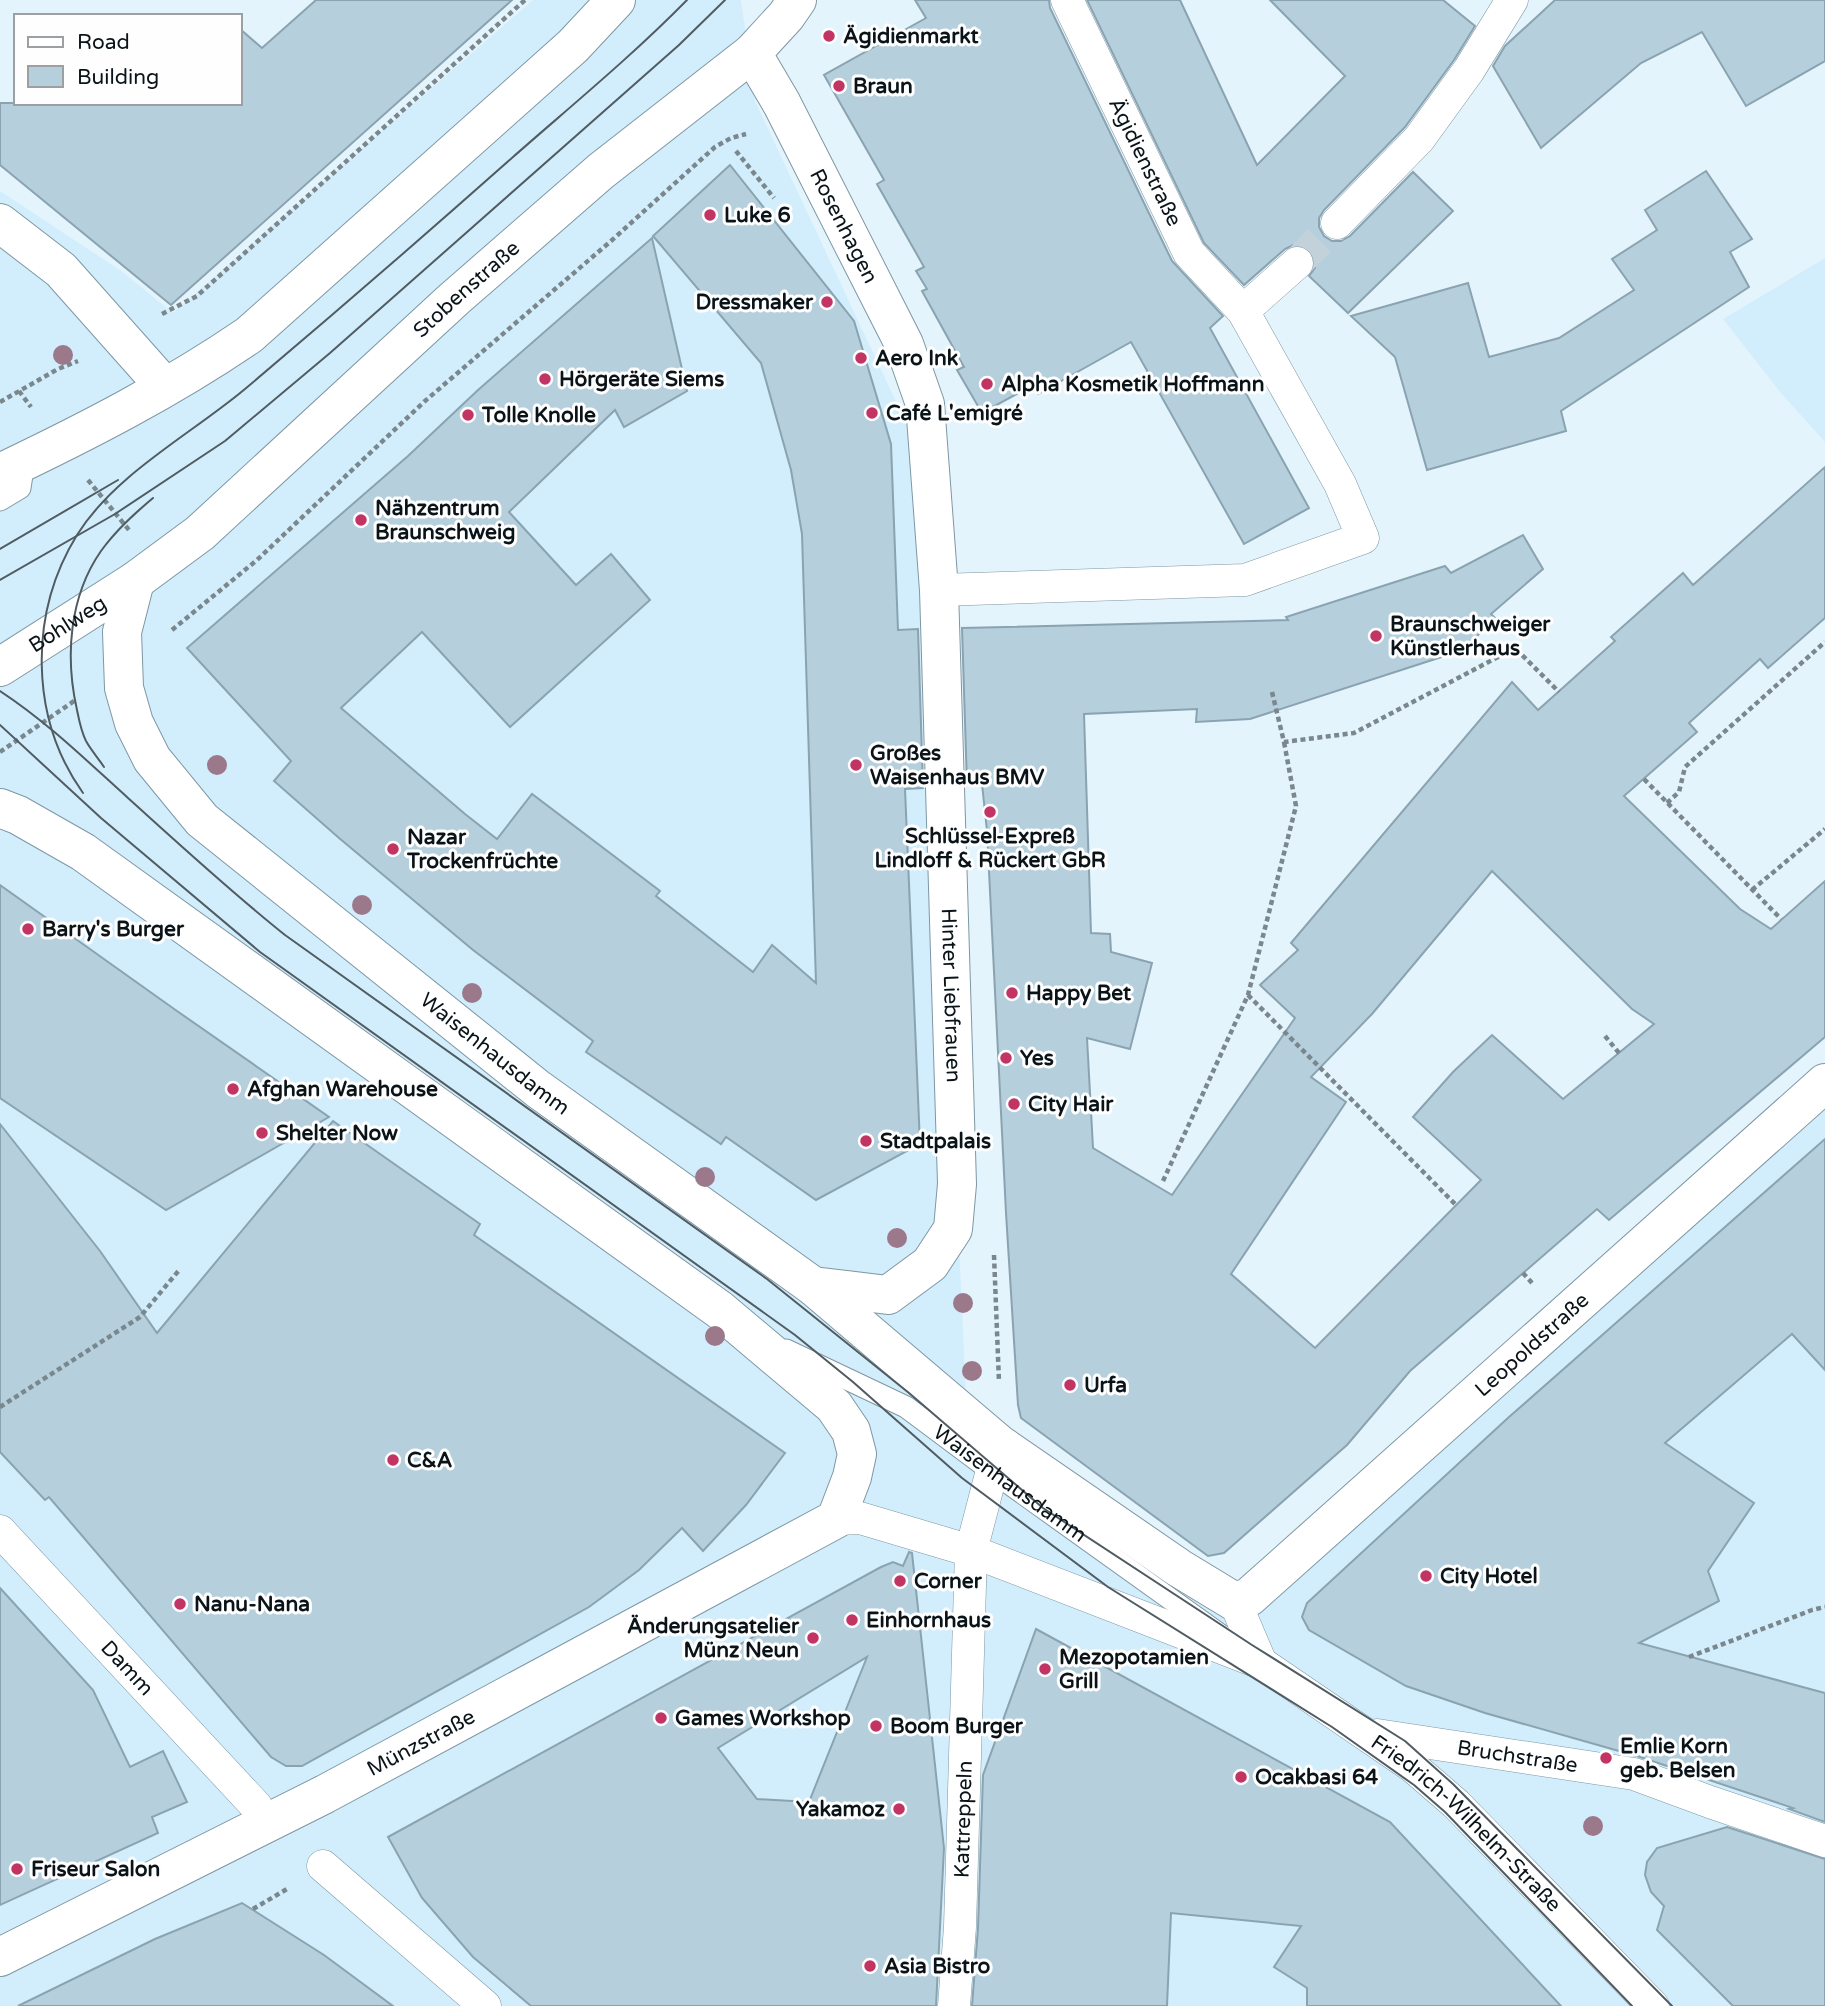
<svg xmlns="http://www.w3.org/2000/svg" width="1825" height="2006" font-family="'Varela Round',sans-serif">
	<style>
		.built { fill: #d2eefc }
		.building { fill: #b5cfdd; stroke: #8aa3b0; stroke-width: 2; fill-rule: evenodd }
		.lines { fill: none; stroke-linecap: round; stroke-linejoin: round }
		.pedestrian-tunnel { stroke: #c3d2da; stroke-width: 32; stroke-dasharray: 32 16; stroke-linecap: butt }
		.service-casing { stroke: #7e97a3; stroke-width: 23 }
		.pedestrian-casing { stroke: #7e97a3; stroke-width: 33 }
		.minor-casing { stroke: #7e97a3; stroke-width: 40 }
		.secondary-casing { stroke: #7e97a3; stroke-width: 40 }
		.path { stroke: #7a878d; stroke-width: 4.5; stroke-dasharray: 5 3.5; stroke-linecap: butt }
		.service { stroke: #fff; stroke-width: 21 }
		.pedestrian { stroke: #fff; stroke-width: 32 }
		.minor { stroke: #fff; stroke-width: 38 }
		.secondary { stroke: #fff; stroke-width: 38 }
		.tram { stroke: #505c61; stroke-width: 2 }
		.tree { fill: #9c788b }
		.poi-dot { fill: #c23464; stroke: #fefefe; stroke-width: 2.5 }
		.labels { text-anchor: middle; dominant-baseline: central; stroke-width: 6; stroke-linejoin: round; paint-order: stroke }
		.poi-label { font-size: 21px; font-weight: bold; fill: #0a1418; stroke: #fefefe; text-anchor: start }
		.street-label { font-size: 21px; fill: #0a1418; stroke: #fefefe }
	</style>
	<rect width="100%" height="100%" fill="#e4f4fc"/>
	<!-- built -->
	<g class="built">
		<polygon points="533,0 741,0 755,101 923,459 966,1397 1235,1597 1385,1502 1825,1110 1825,2006 0,2006 0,191 120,270 173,313"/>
		<polygon points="1825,258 1825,442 1780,392 1723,319"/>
	</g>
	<!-- building -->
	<g class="building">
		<polygon points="316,0 512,0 171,305 0,165 0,103 240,103 240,29 262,48"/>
		<polygon points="915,0 1049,0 1050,8 1172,261 1223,316 1210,328 1309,508 1244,544 1131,342 1038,394 1033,385 982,413 957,370 964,367 922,291 927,289 916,271 924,267 877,184 884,180 824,75 926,18"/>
		<polygon points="1087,0 1180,0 1257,165 1345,76 1270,0 1443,0 1475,26 1454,60 1405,127 1324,210 1319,218 1319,227 1324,236 1332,241 1341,241 1350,236 1413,172 1453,211 1348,313 1309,276 1315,268 1315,259 1310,250 1302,245 1293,245 1285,249 1244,285 1204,243"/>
		<polygon points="1555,0 1825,0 1825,61 1746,106 1702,32 1641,63 1541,148 1493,66 1505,46"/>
		<polygon points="730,165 854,321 891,444 898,630 918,629 923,788 905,789 920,1144 816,1200 726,1137 721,1144 586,1052 593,1041 473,950 339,838 274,781 291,761 187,648 408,456 478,390 652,238 687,391 624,427 615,410 509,512 576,585 611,554 650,600 510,727 422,632 341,708 465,814 497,839 532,794 660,891 656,896 753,972 772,945 816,983 802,534 791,470 761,363 653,236"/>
		<polygon points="1706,171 1752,239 1730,252 1749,287 1561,411 1566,431 1427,470 1395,357 1351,316 1468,283 1489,357 1559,338 1634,290 1612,259 1657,230 1645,210"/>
		<path d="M1825,467V618L1768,668L1760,659L1689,723L1697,732L1624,796L1740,909L1771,929L1825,881V1037L1609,1220L1597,1209L1410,1371L1347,1445L1224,1553L1208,1556L1021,1418L1018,1405L1006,1213L987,831L982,784L967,785L962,628L1288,620L1286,617L1445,566L1451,573L1523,535L1543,569L1491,614L1495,618L1463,650L1250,719L1196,722L1197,709L1084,714L1091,933L1110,934L1111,952L1152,963L1130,1049L1087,1038L1093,1148L1172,1195L1295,1018L1260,985L1298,950L1291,943L1512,682L1538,710L1615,641L1611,637L1683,573L1693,585ZM1492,871L1632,1009L1654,1024L1563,1099L1492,1035L1453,1072L1413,1117L1481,1180L1315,1348L1231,1274L1346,1102L1311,1077L1372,1014Z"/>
		<polygon points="0,885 177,1011 329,1117 166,1210 0,1098"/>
		<polygon points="333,1121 480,1224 474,1235 785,1453 746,1505 703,1551 682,1528 639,1570 589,1607 302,1766 286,1766 271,1757 49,1497 45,1500 0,1452 0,1124 100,1251 157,1333"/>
		<polygon points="1825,1139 1825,1370 1792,1334 1665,1443 1754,1503 1708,1571 1719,1601 1639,1643 1825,1693 1825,1822 1789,1809 1793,1808 1640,1757 1485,1713 1406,1686 1309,1630 1302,1617 1307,1603 1509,1417"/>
		<path d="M909,1552L912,1553L944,1848L936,2006H531L473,1957L422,1898L388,1837L881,1567L893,1562L903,1566ZM867,1657L809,1802L757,1799L718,1748Z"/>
		<polygon points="0,1588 93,1690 130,1767 163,1751 187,1802 152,1817 158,1833 0,1905"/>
		<polygon points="1036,1629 1390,1822 1561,2006 1307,2006 1307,1988 1274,1967 1301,1926 1171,1913 1167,2006 972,2006 978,1928 983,1775"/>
		<polygon points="1727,1827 1825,1859 1825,2006 1733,2006 1657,1930 1664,1906 1651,1892 1645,1875 1647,1862 1657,1848"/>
		<polygon points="242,1903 324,1955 393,2006 18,2006 155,1939"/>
	</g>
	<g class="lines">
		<!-- pedestrian-tunnel -->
		<polyline class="pedestrian-tunnel" points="1297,263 1337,223"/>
		<!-- service casing -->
		<g class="service-casing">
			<g id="service">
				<polyline points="0,500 20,488 24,462"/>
				<path id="s1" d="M786,1350L906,1407L993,1472L1229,1641"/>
			</g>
		</g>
		<!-- pedestrian casing -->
		<g class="pedestrian-casing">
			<g id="pedestrian">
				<polyline points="1337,223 1419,139 1469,70 1512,0"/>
				<polyline points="1243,311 1297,263"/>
				<polyline points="939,590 1245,580 1363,538 1340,484 1243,311 1189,253 1067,0"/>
				<path id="s2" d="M836,1519L860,1518L971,1551L1261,1663L1412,1766L1456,1804L1653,2006"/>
				<path id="s3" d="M0,1531L256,1806"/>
				<polyline points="1235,1602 1261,1663"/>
				<path id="s4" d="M1377,1735L1634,1774L1710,1802L1825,1841"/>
				<polyline points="323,1866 485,2006"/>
				<path id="s5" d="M954,2006L960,1927L971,1551L999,1444"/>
			</g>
		</g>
		<!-- minor casing -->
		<g class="minor-casing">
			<g id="minor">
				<path id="s6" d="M752,53L782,104L904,344L925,404L939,590L957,1184L953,1229L930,1264L888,1295L813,1286"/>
				<polyline points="0,223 61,270 165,387"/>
				<path id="s7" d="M135,581L122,632L124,688L134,723L152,759L202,820L538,1089L813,1286L999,1444L1179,1568L1235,1602L1249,1597L1825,1083"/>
				<polyline points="0,808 18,815 83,852 720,1310 834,1406 851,1431 857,1454 852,1477 836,1519 325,1794 0,1957"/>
			</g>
		</g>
		<!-- secondary casing -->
		<g class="secondary-casing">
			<g id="secondary">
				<path d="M0,473C86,432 170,389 249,335L573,46L616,0"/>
				<path id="s8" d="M0,667L135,581L200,533L454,299L601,171L752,53L786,16L797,0"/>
			</g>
		</g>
		<!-- path -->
		<g class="path">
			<polyline points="736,151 774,198"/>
			<polyline points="162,314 197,296 525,0"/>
			<polyline points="19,391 31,407"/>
			<polyline points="0,402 58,369 78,361"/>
			<polyline points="88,480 129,530"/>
			<polyline points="172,630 257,560 425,401 611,241 715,147 731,138 746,134"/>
			<polyline points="1272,692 1284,742 1354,733 1515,648 1559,692"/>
			<polyline points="0,752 77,699"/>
			<polyline points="1644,779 1781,919"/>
			<polyline points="1667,803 1679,792 1685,767 1825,642"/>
			<polyline points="1752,890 1825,829"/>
			<polyline points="1248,995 1456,1205"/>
			<polyline points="1605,1036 1619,1053"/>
			<polyline points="1163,1181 1248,995 1296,806 1284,742"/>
			<polyline points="994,1255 999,1382"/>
			<polyline points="1523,1273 1532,1283"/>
			<polyline points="0,1407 140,1317 180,1269"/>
			<polyline points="1689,1657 1812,1610 1825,1607"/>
			<polyline points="253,1909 287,1889"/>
		</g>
		<!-- service -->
		<use href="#service" class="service"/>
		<!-- pedestrian -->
		<use href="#pedestrian" class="pedestrian"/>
		<!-- minor -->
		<use href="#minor" class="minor"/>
		<!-- secondary -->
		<use href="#secondary" class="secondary"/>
		<!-- tram -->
		<g class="tram">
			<polyline points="0,549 118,480"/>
			<polyline points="0,580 115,514 225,441 330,353 679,45 725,0"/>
			<path d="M0,691C46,721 87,761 128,798C179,844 231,892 285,935L767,1279L909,1393L1043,1508L1252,1645L1405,1741L1453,1784L1672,2006"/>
			<polyline points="0,725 101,818 260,952 795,1335 853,1382 962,1478 1108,1587 1332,1727 1414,1785 1445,1812 1632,2006"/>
			<path d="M104,767C98,758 91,750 86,741C81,731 79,720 77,710C65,657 69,597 101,551C116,530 134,514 153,498"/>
			<path d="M83,793C29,717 29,613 77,535C115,474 190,435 245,389C335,313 424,236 513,157C571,106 632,56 687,0"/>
		</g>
	</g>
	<!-- trees -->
	<g class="tree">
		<circle cx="63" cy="355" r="10"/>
		<circle cx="217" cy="765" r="10"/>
		<circle cx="362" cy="905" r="10"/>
		<circle cx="472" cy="993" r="10"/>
		<circle cx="705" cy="1177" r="10"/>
		<circle cx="897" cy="1238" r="10"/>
		<circle cx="963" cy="1303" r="10"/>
		<circle cx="715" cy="1336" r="10"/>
		<circle cx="972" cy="1371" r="10"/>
		<circle cx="1593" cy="1826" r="10"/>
	</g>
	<!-- markers -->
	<g class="poi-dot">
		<circle cx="829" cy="36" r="7"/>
		<circle cx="839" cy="86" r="7"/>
		<circle cx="710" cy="215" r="7"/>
		<circle cx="827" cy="302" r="7"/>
		<circle cx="861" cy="358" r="7"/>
		<circle cx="545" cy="379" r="7"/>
		<circle cx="987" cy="384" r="7"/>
		<circle cx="872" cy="413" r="7"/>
		<circle cx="468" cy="415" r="7"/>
		<circle cx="361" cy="520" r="7"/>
		<circle cx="1376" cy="636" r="7"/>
		<circle cx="856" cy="765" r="7"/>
		<circle cx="990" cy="812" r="7"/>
		<circle cx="393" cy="849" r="7"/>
		<circle cx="28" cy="929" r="7"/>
		<circle cx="1012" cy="993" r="7"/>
		<circle cx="1006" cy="1058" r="7"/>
		<circle cx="233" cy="1089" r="7"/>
		<circle cx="1014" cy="1104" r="7"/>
		<circle cx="262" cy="1133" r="7"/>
		<circle cx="866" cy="1141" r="7"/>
		<circle cx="1070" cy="1385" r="7"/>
		<circle cx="393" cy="1460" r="7"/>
		<circle cx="1426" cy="1576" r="7"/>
		<circle cx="900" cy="1581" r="7"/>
		<circle cx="180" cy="1604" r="7"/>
		<circle cx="852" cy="1620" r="7"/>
		<circle cx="813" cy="1638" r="7"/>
		<circle cx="1045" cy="1669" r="7"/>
		<circle cx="661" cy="1718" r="7"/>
		<circle cx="876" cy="1726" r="7"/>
		<circle cx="1606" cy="1758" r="7"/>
		<circle cx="1241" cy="1777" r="7"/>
		<circle cx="899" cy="1809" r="7"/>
		<circle cx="17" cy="1869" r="7"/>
		<circle cx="870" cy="1966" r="7"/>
	</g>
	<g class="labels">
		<!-- poi labels -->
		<g class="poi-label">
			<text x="843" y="36">Ägidienmarkt</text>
			<text x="853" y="86">Braun</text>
			<text x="724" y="215">Luke 6</text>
			<text x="813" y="302" text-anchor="end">Dressmaker</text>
			<text x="875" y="358">Aero Ink</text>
			<text x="559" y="379">Hörgeräte Siems</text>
			<text x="1001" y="384">Alpha Kosmetik Hoffmann</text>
			<text x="886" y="413">Café L'emigré</text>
			<text x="482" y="415">Tolle Knolle</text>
			<text x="375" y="508">Nähzentrum<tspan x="375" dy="24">Braunschweig</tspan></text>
			<text x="1390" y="624">Braunschweiger<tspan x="1390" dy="24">Künstlerhaus</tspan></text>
			<text x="870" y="753">Großes<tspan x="870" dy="24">Waisenhaus BMV</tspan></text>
			<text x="990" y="836" text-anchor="middle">Schlüssel-Expreß<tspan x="990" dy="24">Lindloff &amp; Rückert GbR</tspan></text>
			<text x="407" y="837">Nazar<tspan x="407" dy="24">Trockenfrüchte</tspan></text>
			<text x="42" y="929">Barry's Burger</text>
			<text x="1026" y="993">Happy Bet</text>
			<text x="1020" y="1058">Yes</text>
			<text x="247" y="1089">Afghan Warehouse</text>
			<text x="1028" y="1104">City Hair</text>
			<text x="276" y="1133">Shelter Now</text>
			<text x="880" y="1141">Stadtpalais</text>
			<text x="1084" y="1385">Urfa</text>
			<text x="407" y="1460">C&amp;A</text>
			<text x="1440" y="1576">City Hotel</text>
			<text x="914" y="1581">Corner</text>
			<text x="194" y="1604">Nanu-Nana</text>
			<text x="866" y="1620">Einhornhaus</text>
			<text x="799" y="1626" text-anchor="end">Änderungsatelier<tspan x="799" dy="24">Münz Neun</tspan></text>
			<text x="1059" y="1657">Mezopotamien<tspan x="1059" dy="24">Grill</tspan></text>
			<text x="675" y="1718">Games Workshop</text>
			<text x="890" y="1726">Boom Burger</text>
			<text x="1620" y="1746">Emlie Korn<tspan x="1620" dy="24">geb. Belsen</tspan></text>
			<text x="1255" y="1777">Ocakbasi 64</text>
			<text x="885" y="1809" text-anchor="end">Yakamoz</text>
			<text x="31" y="1869">Friseur Salon</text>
			<text x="884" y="1966">Asia Bistro</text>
		</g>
		<!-- street labels -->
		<g class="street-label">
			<text transform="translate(1145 162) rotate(64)">Ägidienstraße</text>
			<text stroke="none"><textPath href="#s6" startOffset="196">Rosenhagen</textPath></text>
			<text stroke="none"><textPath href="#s8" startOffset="602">Stobenstraße</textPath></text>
			<text stroke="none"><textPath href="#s8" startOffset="80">Bohlweg</textPath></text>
			<text stroke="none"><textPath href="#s6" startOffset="984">Hinter Liebfrauen</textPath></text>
			<text stroke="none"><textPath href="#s7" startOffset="639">Waisenhausdamm</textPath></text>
			<text stroke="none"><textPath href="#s7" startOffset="1955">Leopoldstraße</textPath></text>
			<text stroke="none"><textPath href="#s1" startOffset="262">Waisenhausdamm</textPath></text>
			<text stroke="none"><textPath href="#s3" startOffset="187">Damm</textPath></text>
			<text transform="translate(421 1743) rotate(-28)">Münzstraße</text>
			<text stroke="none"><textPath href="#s4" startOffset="142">Bruchstraße</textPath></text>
			<text stroke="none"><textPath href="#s5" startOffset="187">Kattreppeln</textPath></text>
			<text stroke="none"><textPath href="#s2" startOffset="712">Friedrich-Wilhelm-Straße</textPath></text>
		</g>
	</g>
	<!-- legend -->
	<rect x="14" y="14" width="228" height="91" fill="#fefefe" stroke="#9ca0a2" stroke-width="2"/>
	<rect x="28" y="37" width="35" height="10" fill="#ffffff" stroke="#9ca0a2" stroke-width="2"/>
	<text x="77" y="49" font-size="21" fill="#0a1418">Road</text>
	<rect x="28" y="66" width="35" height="21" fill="#b5cfdd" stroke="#9ca0a2" stroke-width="2"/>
	<text x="77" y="84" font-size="21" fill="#0a1418">Building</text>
</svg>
